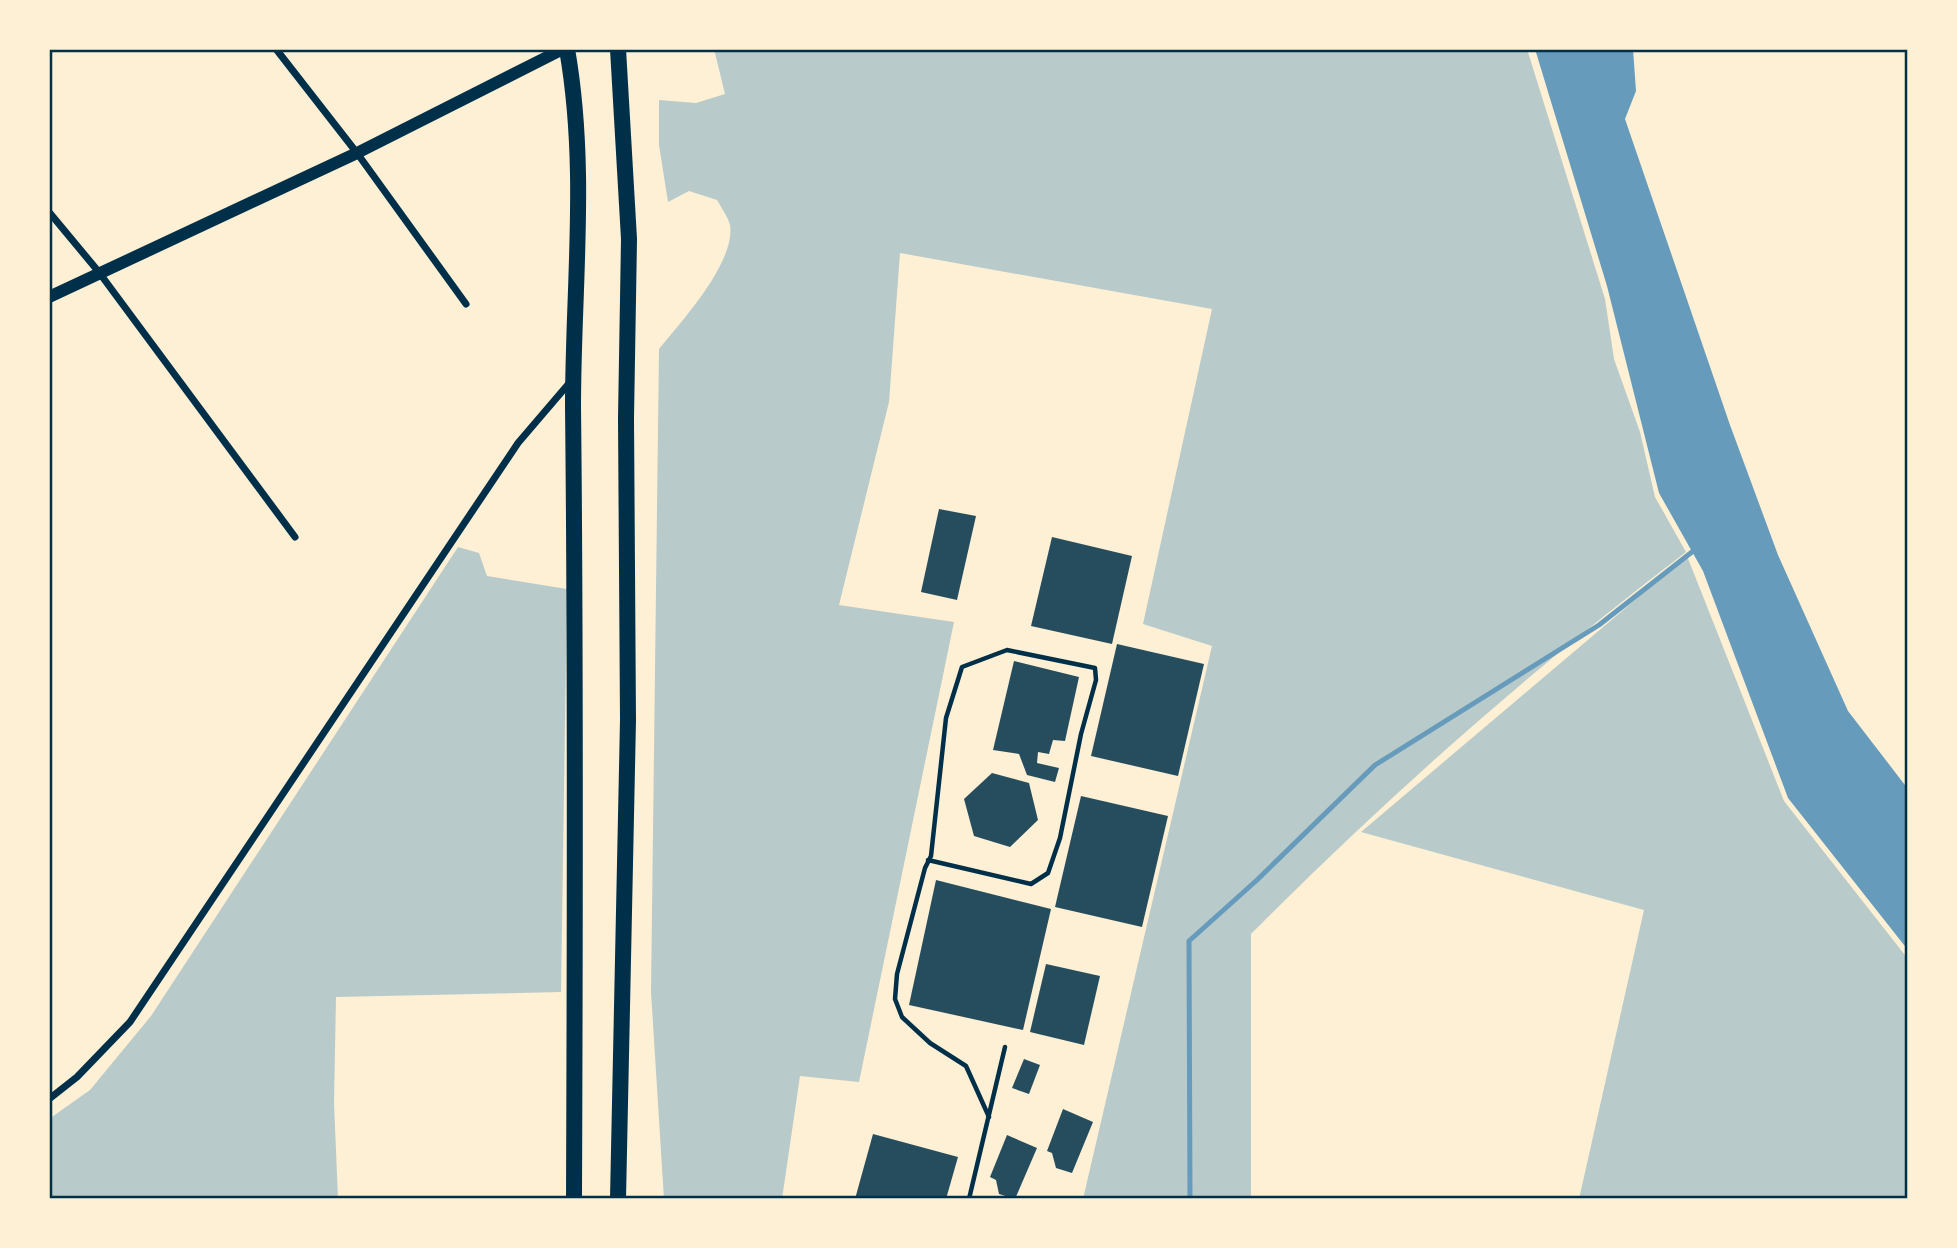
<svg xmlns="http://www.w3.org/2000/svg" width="1957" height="1248" font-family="Signika,sans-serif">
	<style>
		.green { fill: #b9caca }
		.water { fill: #669bbc }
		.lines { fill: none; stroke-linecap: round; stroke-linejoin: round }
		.stream { stroke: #669bbc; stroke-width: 5 }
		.building { fill: #264d5e }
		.service { stroke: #003049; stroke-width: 4.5 }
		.minor { stroke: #003049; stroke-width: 7 }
		.tertiary { stroke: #003049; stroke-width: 12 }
		.primary { stroke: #003049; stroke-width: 16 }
		.neatline { fill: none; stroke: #003049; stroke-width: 2.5 }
	</style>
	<rect width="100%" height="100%" fill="#fdf0d5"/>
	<!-- green -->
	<g class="green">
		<path d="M714,49H1527L1605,299L1614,359L1640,432L1655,497L1686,552C1532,669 1387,797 1251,934V1199H1083L1212,646L1143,624L1212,309L900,253L889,402L839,605L954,622L859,1082L800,1076L782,1199H664L651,992L659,349C681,322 736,262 730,225C728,217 721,207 717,200L689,191L668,202L659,145V100L696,103L725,94Z"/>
		<polygon points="458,547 479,553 487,576 567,589 561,992 336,997 334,1103 338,1199 49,1199 49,1119 90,1090 151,1016"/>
		<polygon points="1687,556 1784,801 1908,959 1908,1199 1579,1199 1644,910 1361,832"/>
	</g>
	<!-- water -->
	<polygon class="water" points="1535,49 1633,49 1636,91 1625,119 1730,425 1778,555 1848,711 1908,789 1908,950 1788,798 1703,571 1659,493 1607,286"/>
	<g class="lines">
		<!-- stream -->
		<polyline class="stream" points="1190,1199 1189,941 1257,880 1375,765 1599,625 1697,548"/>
	</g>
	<!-- building -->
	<g class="building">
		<polygon points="939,509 976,516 957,600 921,592"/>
		<polygon points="1052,537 1132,556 1112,644 1031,626"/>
		<polygon points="1117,644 1204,664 1178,776 1091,756"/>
		<polygon points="1014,661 1079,677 1065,741 1053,740 1049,754 1038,752 1037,763 1059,768 1055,782 1027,775 1019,754 993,750"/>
		<polygon points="992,773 1029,783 1038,820 1010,847 974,836 964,799"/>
		<polygon points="1081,796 1168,816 1142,927 1055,907"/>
		<polygon points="936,880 1051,909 1023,1030 909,1005"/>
		<polygon points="1046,964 1100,976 1084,1045 1030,1032"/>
		<polygon points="1024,1059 1040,1065 1029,1094 1012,1088"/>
		<polygon points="1063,1109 1093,1122 1072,1173 1056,1168 1052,1153 1047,1151"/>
		<polygon points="873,1134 958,1157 946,1199 855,1199"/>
		<polygon points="1007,1135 1037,1148 1015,1199 999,1194 996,1180 990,1177"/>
	</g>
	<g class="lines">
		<!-- service -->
		<g class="service">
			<polyline points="928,860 1031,884 1048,873 1060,838 1081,734 1096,680 1095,668 1007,650 962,667 946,718 931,856 925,868 897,974 895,999 902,1017 930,1043 966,1066 989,1117"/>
			<polyline points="969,1199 1005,1047"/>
		</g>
		<!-- minor -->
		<g class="minor">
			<polyline points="276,49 357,153 466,304"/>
			<polyline points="49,212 98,271 295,537"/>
			<polyline points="49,1099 77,1077 130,1022 518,443 571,381"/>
		</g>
		<!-- tertiary -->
		<polyline class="tertiary" points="49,297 357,153 563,49"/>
		<!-- primary -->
		<g class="primary">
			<path d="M567,49C588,169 573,286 573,407C576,671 575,935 574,1199"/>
			<polyline points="618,1199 628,720 626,418 629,239 618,49"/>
		</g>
	</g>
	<!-- border -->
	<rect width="1957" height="1248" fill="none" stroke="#fdf0d5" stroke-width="102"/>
	<rect x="51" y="51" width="1855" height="1146" class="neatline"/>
</svg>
